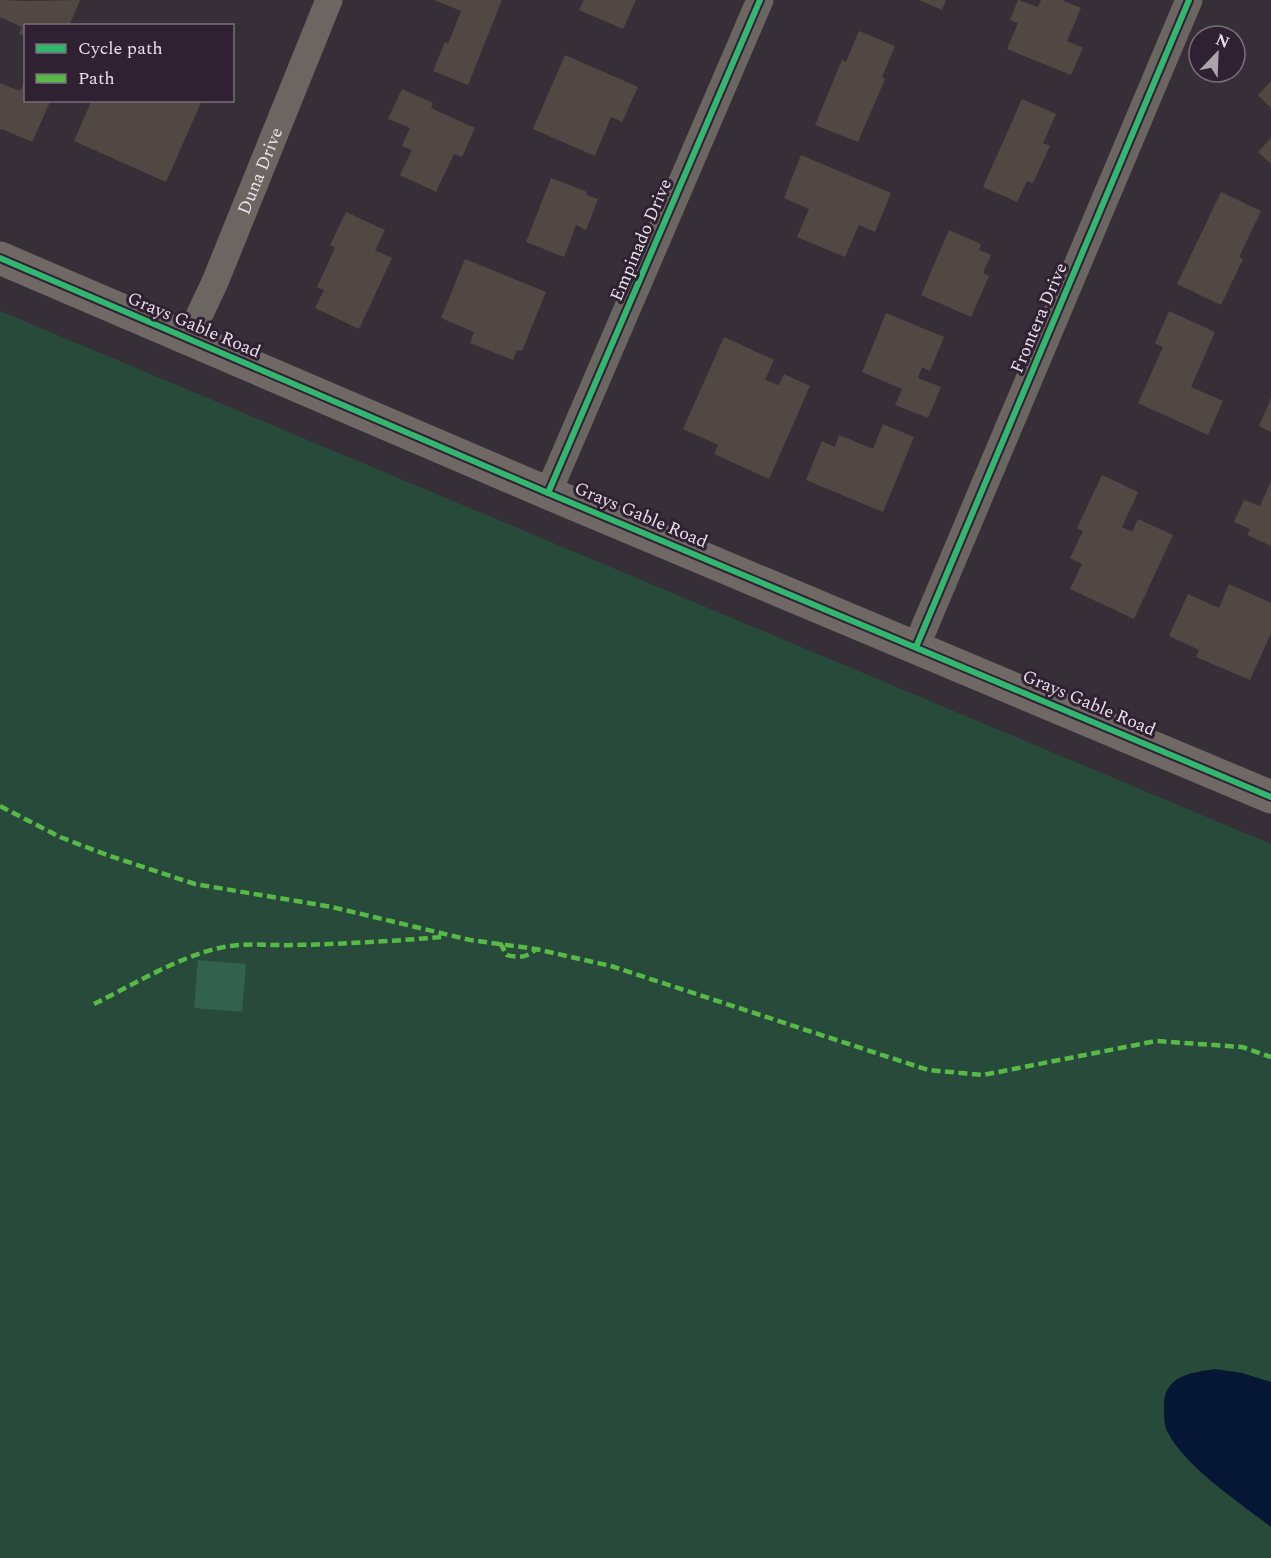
<svg xmlns="http://www.w3.org/2000/svg" width="1271" height="1558" font-family="Spectral,serif">
	<style>
		.green { fill: #274a3b }
		.forest { fill: #32624e }
		.water { fill: #061635 }
		.building { fill: #514844 }
		.lines { fill: none; stroke-linecap: round; stroke-linejoin: round }
		.street { stroke: #6c6662; stroke-width: 27 }
		.secondary { stroke: #6f6865; stroke-width: 33 }
		.quiet { stroke: #58b947; stroke-width: 4.5; stroke-dasharray: 9 4.5; stroke-linecap: butt }
		.cycleway-casing { stroke: #302132; stroke-width: 10 }
		.cycleway { stroke: #33b770; stroke-width: 6 }
		.labels { text-anchor: middle; dominant-baseline: central; stroke-width: 6; stroke-linejoin: round; paint-order: stroke }
		.street-label { font-size: 18px; fill: #eae0eb; stroke: #302132 }
	</style>
	<rect width="100%" height="100%" fill="#372f38"/>
	<!-- green -->
	<polygon class="green" points="0,311 1271,844 1271,1558 0,1558"/>
	<!-- forest -->
	<polygon class="forest" points="198,960 246,964 242,1012 194,1008"/>
	<!-- water -->
	<path class="water" d="M1215,1369L1242,1373L1271,1382V1527C1240,1503 1184,1466 1167,1431C1164,1424 1164,1415 1164,1408C1163,1376 1189,1373 1215,1369Z"/>
	<!-- building -->
	<g class="building">
		<polygon points="0,0 29,1 80,0 69,26 26,26 26,37 19,34 22,27 0,17"/>
		<polygon points="434,0 502,0 468,85 433,71 445,42 448,44 461,11"/>
		<polygon points="584,0 636,0 623,29 579,10"/>
		<polygon points="919,0 946,0 942,10"/>
		<polygon points="1018,0 1038,7 1041,0 1062,0 1081,8 1067,41 1083,48 1071,75 1007,49 1018,23 1010,20"/>
		<polygon points="859,31 895,46 882,77 885,79 858,142 815,125 842,60 846,62"/>
		<polygon points="565,55 638,87 622,122 611,117 595,156 533,129"/>
		<polygon points="26,78 26,100 51,100 32,142 2,129 0,130 0,83 20,91"/>
		<polygon points="1271,81 1271,108 1258,95"/>
		<polygon points="402,89 433,103 431,108 475,128 462,157 454,154 436,192 400,175 412,150 402,146 410,128 388,119"/>
		<polygon points="1022,99 1056,114 1043,143 1050,146 1033,183 1027,181 1017,202 983,187"/>
		<polygon points="92,100 202,100 166,182 74,141"/>
		<polygon points="1271,138 1271,164 1258,152"/>
		<polygon points="801,155 891,193 875,232 859,225 845,257 797,237 809,209 784,198"/>
		<polygon points="551,178 587,192 586,195 598,199 586,230 576,225 564,257 526,242"/>
		<polygon points="1221,192 1261,211 1239,257 1243,259 1221,305 1177,284"/>
		<polygon points="346,212 385,230 375,250 392,258 359,329 315,308 324,290 317,287 335,248 330,245"/>
		<polygon points="949,230 981,244 979,250 991,255 983,273 989,276 971,317 921,295"/>
		<polygon points="465,259 546,292 522,351 517,350 513,360 470,343 474,332 441,318"/>
		<polygon points="1169,311 1215,332 1191,387 1223,401 1208,435 1138,403 1163,347 1155,343"/>
		<polygon points="886,313 944,337 930,371 922,367 918,378 941,387 928,418 895,405 902,389 862,372"/>
		<polygon points="724,337 774,360 765,380 779,385 784,374 810,386 769,479 714,454 718,445 683,429"/>
		<polygon points="1271,398 1271,432 1259,426"/>
		<polygon points="883,424 914,437 883,512 806,480 822,441 835,447 839,435 873,449"/>
		<polygon points="1102,475 1138,492 1122,527 1132,532 1138,519 1173,535 1134,619 1070,589 1082,564 1070,558 1083,531 1077,528"/>
		<polygon points="1271,481 1271,546 1247,535 1250,529 1234,522 1244,500 1260,506"/>
		<polygon points="1229,584 1271,603 1271,633 1250,680 1196,657 1199,650 1169,636 1188,594 1219,608"/>
	</g>
	<g class="lines">
		<!-- street -->
		<g class="street">
			<path id="s1" d="M188,339L215,282L329,0"/>
			<polyline points="548,493 760,0"/>
			<polyline points="916,647 1189,0"/>
		</g>
		<!-- secondary -->
		<polyline class="secondary" points="0,258 548,493 1271,797"/>
		<!-- quiet -->
		<g class="quiet">
			<polyline points="0,806 60,837 107,855 195,884 332,907 470,940 536,949 611,966 928,1070 983,1075 1156,1041 1242,1047 1271,1057"/>
			<path d="M500,943L507,955C519,958 527,958 536,949"/>
			<path d="M94,1004C133,985 178,957 219,948C245,942 270,946 296,945C345,944 394,941 442,937"/>
		</g>
		<!-- cycleway casing -->
		<g class="cycleway-casing">
			<g id="cycleway">
				<polyline points="0,258 548,493 1271,797"/>
				<polyline points="548,493 760,0"/>
				<polyline points="916,647 1189,0"/>
			</g>
		</g>
		<!-- cycleway -->
		<use href="#cycleway" class="cycleway"/>
	</g>
	<g class="labels">
		<!-- street labels -->
		<g class="street-label">
			<text stroke="none"><textPath href="#s1" startOffset="183">Duna Drive</textPath></text>
			<text transform="translate(641 240) rotate(-67)">Empinado Drive</text>
			<text transform="translate(1039 318) rotate(-67)">Frontera Drive</text>
			<text transform="translate(194 325) rotate(23)">Grays Gable Road</text>
			<text transform="translate(641 515) rotate(23)">Grays Gable Road</text>
			<text transform="translate(1089 703) rotate(23)">Grays Gable Road</text>
		</g>
	</g>
	<!-- legend -->
	<rect x="24" y="24" width="210" height="78" fill="#302132" stroke="#7a6d7c" stroke-width="1.5"/>
	<rect x="36" y="44" width="30" height="9" fill="#33b770" stroke="#7a6d7c" stroke-width="1.5"/>
	<text x="78" y="54" font-size="18" fill="#eae0eb">Cycle path</text>
	<rect x="36" y="74" width="30" height="9" fill="#58b947" stroke="#7a6d7c" stroke-width="1.5"/>
	<text x="78" y="84" font-size="18" fill="#eae0eb">Path</text>
	<!-- north arrow -->
	<g transform="translate(1217 54) rotate(23)"><circle r="28" fill="#302132" stroke="#7a6d7c" stroke-width="1.5"/>
	<path d="M0-4.5L10 22L0 15L-10 22Z" fill="#aba2ac"/>
	<text y="-9" font-size="16" font-weight="bold" text-anchor="middle" fill="#eae0eb">N</text>
	</g>
</svg>
